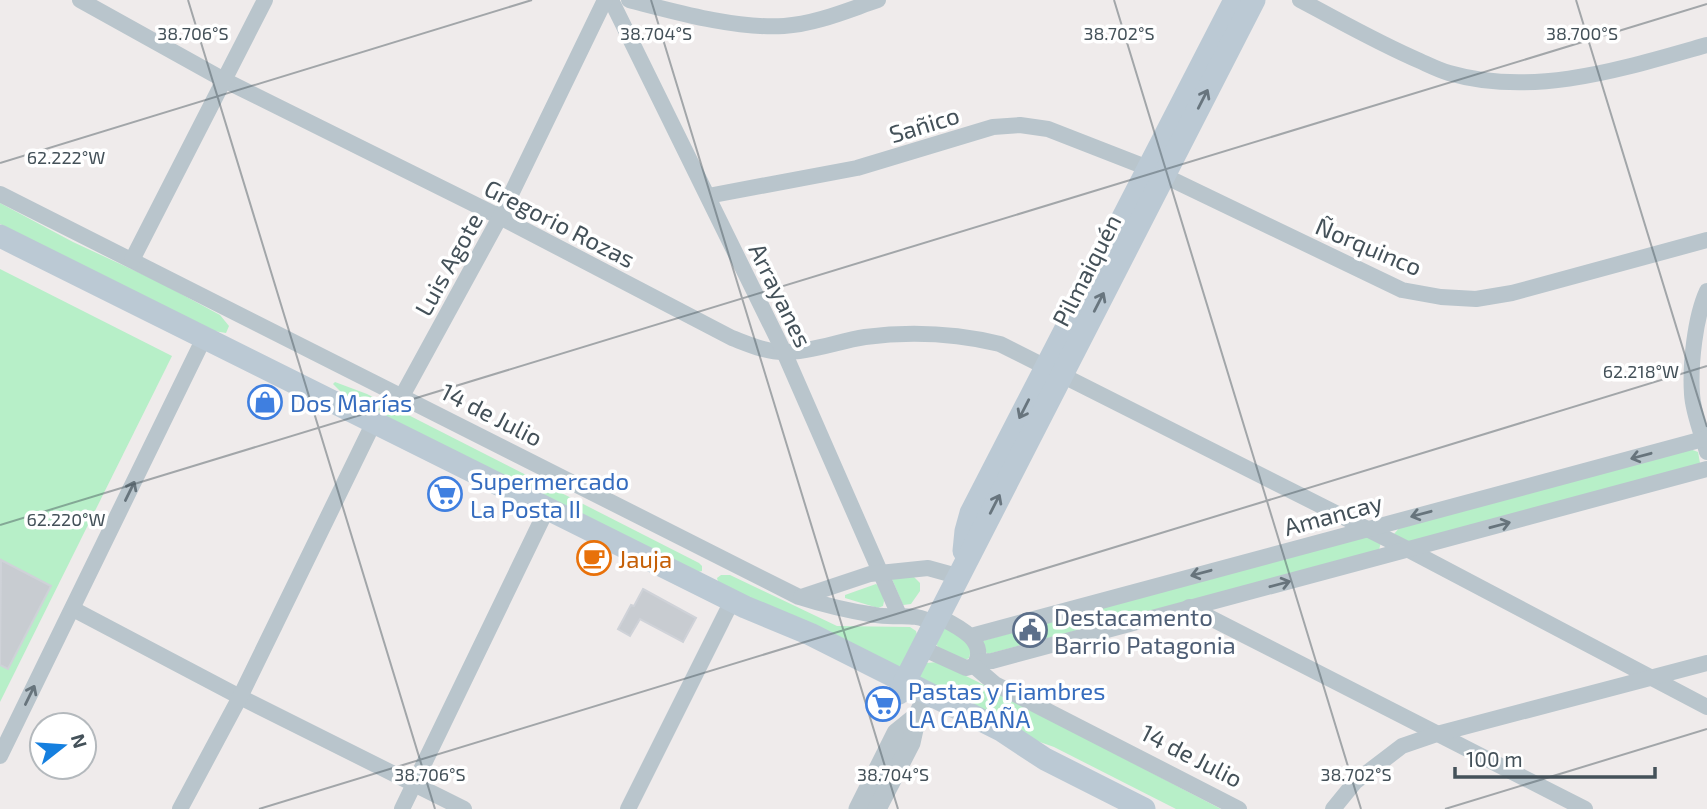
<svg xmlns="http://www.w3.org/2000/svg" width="1707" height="809" font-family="'Exo 2',sans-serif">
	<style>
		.green { fill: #b7efc8 }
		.building { fill: #c8ccd1; stroke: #cfd2d8; stroke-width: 2 }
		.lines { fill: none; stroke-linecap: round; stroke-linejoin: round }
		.minor { stroke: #b9c5cc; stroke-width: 16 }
		.tertiary { stroke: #b9c5cc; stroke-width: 19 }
		.secondary { stroke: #bbc9d4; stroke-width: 23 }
		.oneway { stroke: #68757e }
		.oneway2 { stroke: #67747c }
		.ticks { fill: none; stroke: #445159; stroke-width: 2; stroke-opacity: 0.45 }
		.labels { text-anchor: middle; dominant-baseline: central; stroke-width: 7; stroke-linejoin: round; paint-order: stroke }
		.street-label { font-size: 24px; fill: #445159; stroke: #fff }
		.shop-label { font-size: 24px; fill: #366cbe; stroke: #fff; text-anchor: start }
		.food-label { font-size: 24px; fill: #c56008; stroke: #fff; text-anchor: start }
		.service-label { font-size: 24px; fill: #4e5e75; stroke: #fff; text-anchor: start }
		.ticks-label { font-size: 18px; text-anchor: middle; fill: #445159; stroke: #fff; stroke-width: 7; stroke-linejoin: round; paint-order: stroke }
	</style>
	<rect width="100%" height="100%" fill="#efebeb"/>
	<!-- green -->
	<g class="green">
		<polygon points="0,203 73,242 159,282 220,315 229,326 226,333 214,331 0,224"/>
		<polygon points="0,269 172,356 0,702"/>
		<polygon points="335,382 367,394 699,563 702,566 702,571 698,572 346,397 333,384"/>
		<polygon points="1690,449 1698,452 1700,463 1696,465 1406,543 1394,534 1400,527"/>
		<polygon points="1370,534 1381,542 1379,550 988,654 982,649 982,641"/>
		<polygon points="911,574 920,583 920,591 911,604 903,605 892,579"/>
		<polygon points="721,575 730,575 837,626 910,627 916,631 918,638 904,664 898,668 719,585 717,578"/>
		<polygon points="876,584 881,588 884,601 883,606 878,608 845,598 845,595"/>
		<polygon points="948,628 965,637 971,650 969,658 965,660 939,648 936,644 939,630"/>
		<polygon points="938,662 978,682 1221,809 1176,809 1054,747 1006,730 919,687 916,674 926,663"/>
	</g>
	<!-- building -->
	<g class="building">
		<polygon points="1,560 51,586 8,669 0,665"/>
		<polygon points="643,589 696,618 683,642 640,619 630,636 618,629 631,605 634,606"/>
	</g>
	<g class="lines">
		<!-- minor -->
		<g class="minor">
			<path d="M80,0L224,80L500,217L732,338C748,344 768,353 785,352C811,352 839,341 865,337C912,331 954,333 1000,344L1409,550L1707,707"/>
			<polyline points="611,0 784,352 899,615"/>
			<path d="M629,0C676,12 735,29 784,26C816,24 848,10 878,0"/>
			<path d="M1300,0C1340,21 1378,43 1420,61C1429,65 1439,70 1449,73C1535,98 1625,68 1707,45"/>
			<path d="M0,194L799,597C824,605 849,611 875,615C897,619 914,611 934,624"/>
			<polyline points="708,196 857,168 993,127 1020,125 1048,129 1148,168 1402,290 1441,297 1476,299 1512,293 1707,240"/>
			<polyline points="132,260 265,0"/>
			<path d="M1707,291C1695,317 1690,365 1692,394C1693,413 1702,434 1707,452"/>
			<polyline points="401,398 500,217 605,0"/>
			<polyline points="801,597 870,574 928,568 957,576"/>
			<polyline points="1189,607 1585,809"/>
			<polyline points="73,609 240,697 464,809"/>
			<polyline points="971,636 1707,438"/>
			<path d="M922,648L966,668L974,666C990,640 955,625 937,616"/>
			<polyline points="977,662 992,661 1707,469"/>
			<polyline points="974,666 995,684 1239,809"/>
			<polyline points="0,756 204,338"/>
			<polyline points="180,809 240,697 374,422"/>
			<polyline points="402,809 547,509"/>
			<polyline points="628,809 732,601"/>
			<polyline points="1333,809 1355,782 1402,746 1437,734 1707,663"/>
		</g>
		<!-- tertiary -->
		<g class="tertiary">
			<polyline points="858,809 896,733 917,716"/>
			<polyline points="877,809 911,743 917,716 928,694"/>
		</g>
		<!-- secondary -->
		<g class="secondary">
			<polyline points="0,236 745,607 810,634 1001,730 1045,759 1144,809"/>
			<polyline points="964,551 966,531 971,513 1235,0"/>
			<polyline points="899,693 1254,0"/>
		</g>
	</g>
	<!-- one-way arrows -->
	<defs><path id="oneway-shaft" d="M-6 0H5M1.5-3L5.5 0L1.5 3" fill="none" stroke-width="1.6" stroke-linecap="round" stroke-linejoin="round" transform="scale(1.75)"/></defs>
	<g class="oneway">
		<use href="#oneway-shaft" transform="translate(1203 99) rotate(-63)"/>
		<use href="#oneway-shaft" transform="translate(1099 302) rotate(-63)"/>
		<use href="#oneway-shaft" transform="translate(1024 409) rotate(117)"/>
		<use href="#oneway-shaft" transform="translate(995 504) rotate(-63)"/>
	</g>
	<g class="oneway2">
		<use href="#oneway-shaft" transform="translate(1641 456) rotate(165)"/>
		<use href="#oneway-shaft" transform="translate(130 491) rotate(-64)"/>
		<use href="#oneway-shaft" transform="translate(1421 514) rotate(165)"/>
		<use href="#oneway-shaft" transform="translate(1500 525) rotate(-15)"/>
		<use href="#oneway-shaft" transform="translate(1201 573) rotate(165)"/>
		<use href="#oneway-shaft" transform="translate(1280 584) rotate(-15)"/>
		<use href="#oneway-shaft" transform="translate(30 695) rotate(-64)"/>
	</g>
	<!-- ticks -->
	<path class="ticks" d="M188,0L435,809M651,0L898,809M1114,0L1361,809M1576,0L1707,427M0,163L532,0M0,525L1707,4M259,809L1707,366M1445,809L1707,729"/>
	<!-- icons -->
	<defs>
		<g id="shop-ring" transform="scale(1.75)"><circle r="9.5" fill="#fff" stroke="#3f7fe0" stroke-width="1.5"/><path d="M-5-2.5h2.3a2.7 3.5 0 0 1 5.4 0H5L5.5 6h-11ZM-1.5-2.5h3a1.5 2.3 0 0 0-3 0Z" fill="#3f7fe0"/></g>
		<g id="supermarket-ring" transform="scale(1.75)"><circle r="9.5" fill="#fff" stroke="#3f7fe0" stroke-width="1.5"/><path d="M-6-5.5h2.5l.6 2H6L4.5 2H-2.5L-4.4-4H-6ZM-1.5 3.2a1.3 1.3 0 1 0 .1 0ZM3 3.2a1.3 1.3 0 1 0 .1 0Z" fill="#3f7fe0"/></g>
		<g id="cafe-ring" transform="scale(1.75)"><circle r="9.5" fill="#fff" stroke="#e8710a" stroke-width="1.5"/><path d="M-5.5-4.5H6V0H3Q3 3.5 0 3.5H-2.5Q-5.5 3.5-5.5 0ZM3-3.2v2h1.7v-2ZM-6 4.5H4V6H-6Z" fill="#e8710a"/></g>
		<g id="civic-ring" transform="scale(1.75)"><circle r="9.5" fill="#fff" stroke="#5c6f8a" stroke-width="1.5"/><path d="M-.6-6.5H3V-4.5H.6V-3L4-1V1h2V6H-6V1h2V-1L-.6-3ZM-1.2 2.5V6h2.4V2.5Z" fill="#5c6f8a"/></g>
	</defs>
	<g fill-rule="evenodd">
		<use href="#shop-ring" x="265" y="402"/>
		<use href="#supermarket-ring" x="445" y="494"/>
		<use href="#cafe-ring" x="594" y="558"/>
		<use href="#civic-ring" x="1030" y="630"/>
		<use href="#supermarket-ring" x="883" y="704"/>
	</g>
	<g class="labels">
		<!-- street labels -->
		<g class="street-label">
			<text transform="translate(924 124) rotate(-17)">Sañico</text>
			<text transform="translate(560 223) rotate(27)">Gregorio Rozas</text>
			<text transform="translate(1369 246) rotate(23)">Ñorquinco</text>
			<text transform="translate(448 264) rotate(-61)">Luis Agote</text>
			<text transform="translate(1086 270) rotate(-63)">Pilmaiquén</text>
			<text transform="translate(781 295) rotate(64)">Arrayanes</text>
			<text transform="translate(492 414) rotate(27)">14 de Julio</text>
			<text transform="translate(1333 514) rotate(-15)">Amancay</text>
			<text transform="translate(1192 755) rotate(27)">14 de Julio</text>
		</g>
		<!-- shop labels -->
		<g class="shop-label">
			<text x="290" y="402">Dos Marías</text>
			<text x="470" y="480">Supermercado<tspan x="470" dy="28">La Posta II</tspan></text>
			<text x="908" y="690">Pastas y Fiambres<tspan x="908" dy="28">LA CABAÑA</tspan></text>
		</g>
		<!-- food labels -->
		<g class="food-label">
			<text x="618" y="558">Jauja</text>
		</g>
		<!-- service labels -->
		<g class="service-label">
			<text x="1054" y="616">Destacamento<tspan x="1054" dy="28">Barrio Patagonia</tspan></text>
		</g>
	</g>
	<g class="ticks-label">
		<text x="193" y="40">38.706°S</text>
		<text x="656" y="40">38.704°S</text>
		<text x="1119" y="40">38.702°S</text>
		<text x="1582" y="40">38.700°S</text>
		<text x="66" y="164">62.222°W</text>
		<text x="1641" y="378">62.218°W</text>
		<text x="66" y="526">62.220°W</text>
		<text x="430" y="781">38.706°S</text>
		<text x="893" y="781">38.704°S</text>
		<text x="1356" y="781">38.702°S</text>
	</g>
	<!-- north arrow -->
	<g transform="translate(63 746) rotate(73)"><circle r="33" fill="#ffffff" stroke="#b4b9bd" stroke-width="2"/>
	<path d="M0-5L12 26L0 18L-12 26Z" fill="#157fdf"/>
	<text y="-10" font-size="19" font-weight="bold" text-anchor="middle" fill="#445159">N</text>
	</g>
	<!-- scale -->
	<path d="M1455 767v10h200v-10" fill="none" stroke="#445159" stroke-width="3.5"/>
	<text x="1466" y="767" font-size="21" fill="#445159" stroke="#ffffff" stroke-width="5" paint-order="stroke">100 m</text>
</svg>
